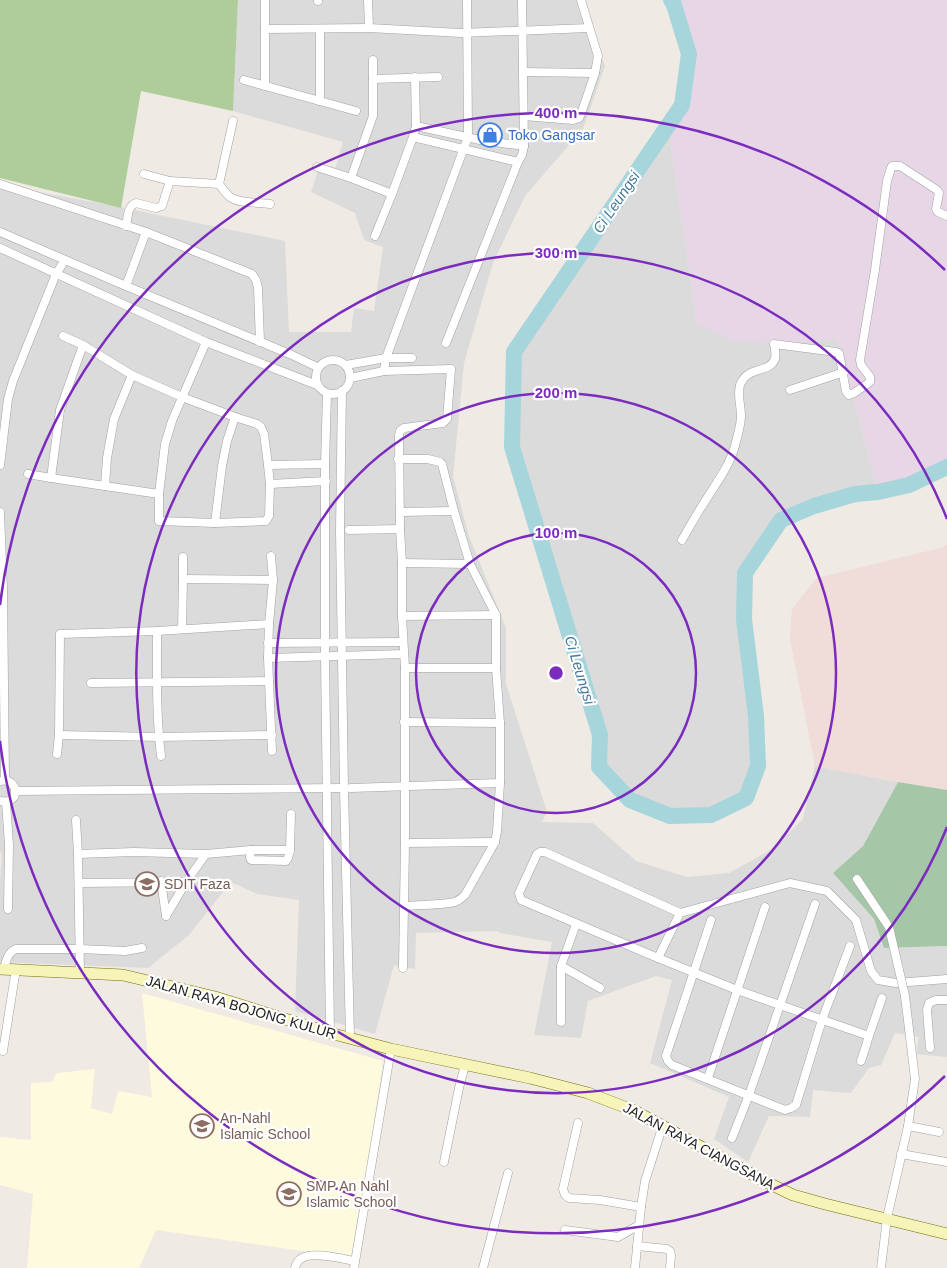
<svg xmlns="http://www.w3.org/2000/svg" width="947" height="1268" font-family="Arial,sans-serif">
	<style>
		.residential { fill: #dcdbdb }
		.industrial { fill: #e7d6e6 }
		.education { fill: #fefade }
		.military { fill: #f0dcd8 }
		.forest { fill: #aecd9a }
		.cemetery { fill: #a6c7a7 }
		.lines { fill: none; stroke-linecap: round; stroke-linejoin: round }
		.river { stroke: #a6d5db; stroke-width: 16 }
		.street-casing { stroke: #a2a2a2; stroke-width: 9 }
		.secondary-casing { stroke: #727108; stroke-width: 12 }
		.street { stroke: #fff; stroke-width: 8 }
		.secondary { stroke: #f7f4b9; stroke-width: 11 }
		.street-bridge-casing { stroke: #a2a2a2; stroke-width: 9; stroke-linecap: butt }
		.street-bridge { stroke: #fff; stroke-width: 8 }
		.ring { fill: none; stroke: #7b2cbf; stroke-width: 2.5 }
		.labels { text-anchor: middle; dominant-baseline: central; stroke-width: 4.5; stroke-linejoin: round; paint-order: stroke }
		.shop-label { font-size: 14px; fill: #366cbe; stroke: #fff; text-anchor: start }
		.education-label { font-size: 14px; fill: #785e54; stroke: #fff; text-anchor: start }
		.street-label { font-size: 14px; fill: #1e1e1e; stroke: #fff }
		.water-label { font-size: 15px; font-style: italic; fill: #477a9c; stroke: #fff }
		.centre { fill: #7b2cbf; stroke: #fff; stroke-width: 2.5 }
		.ring-label { font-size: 15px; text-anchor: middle; font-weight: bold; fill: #7b2cbf; stroke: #fff; stroke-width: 4.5; stroke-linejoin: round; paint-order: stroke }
	</style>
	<rect width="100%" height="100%" fill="#efeae4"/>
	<!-- residential -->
	<g class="residential">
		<polygon points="238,0 579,0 605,66 583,129 525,196 493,263 464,363 453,477 469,536 506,628 506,684 547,812 542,822 593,823 636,861 687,877 729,873 771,850 803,819 815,766 898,782 863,846 833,873 874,919 884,948 947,946 947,1057 916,1054 919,1037 895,1033 881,1065 869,1068 851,1093 813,1090 810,1117 769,1116 748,1162 714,1139 729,1097 650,1063 672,980 656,976 588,1001 581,1038 534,1035 552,942 500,933 498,931 416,933 415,969 394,965 375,1034 295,1011 299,900 257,894 231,882 189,935 148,968 0,962 0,881 2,853 0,852 0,185 120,207 285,241 289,332 351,332 354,308 374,311 383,247 364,240 355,213 311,192 320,165 335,169 343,142 233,111"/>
		<polygon points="668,125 697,324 774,344 838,338 878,492 855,494 814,506 781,520 745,573 744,619 756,716 758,766 746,798 711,815 670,816 630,800 599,767 600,735 512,447 514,352"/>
	</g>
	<!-- industrial -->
	<polygon class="industrial" points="671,0 947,0 947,467 909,485 878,492 838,339 774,344 731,340 697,324 668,125 682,105 689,54 674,5"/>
	<!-- education -->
	<polygon class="education" points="142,993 383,1061 368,1161 357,1219 351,1258 156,1230 139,1268 27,1268 33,1194 0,1185 0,1137 31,1140 31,1083 52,1082 57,1073 95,1069 91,1108 112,1114 118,1091 152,1097"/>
	<!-- military -->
	<polygon class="military" points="947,545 947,790 898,782 815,766 790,639 792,609 817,578 940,548"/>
	<!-- forest -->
	<polygon class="forest" points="0,0 238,0 233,111 141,91 121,208 0,178"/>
	<!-- cemetery -->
	<polygon class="cemetery" points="898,782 947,790 947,946 884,948 874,919 833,873 863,846"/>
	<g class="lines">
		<!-- river -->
		<polyline class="river" points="671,0 674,5 689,54 682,105 514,352 512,447 600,735 599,767 630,800 670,816 711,815 746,798 758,766 756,716 744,619 745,573 781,520 814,506 855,494 878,492 909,485 947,467"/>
		<!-- street casing -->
		<g class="street-casing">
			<g id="street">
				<polyline points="265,0 265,86"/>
				<polyline points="318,0 318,1"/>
				<polyline points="368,0 369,28"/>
				<polyline points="265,29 369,28 461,33 589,28"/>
				<polyline points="524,72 595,73"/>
				<polyline points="373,79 438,77"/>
				<polyline points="244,80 356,111"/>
				<polyline points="320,101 320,29"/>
				<polyline points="524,116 573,120 579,118 581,114 595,73 598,56 581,0"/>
				<polyline points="416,126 480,140 524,146"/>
				<polyline points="413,137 518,162"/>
				<polyline points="317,167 351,178 392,194"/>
				<polyline points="144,174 170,181"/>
				<polyline points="351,178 373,116 373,60"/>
				<polyline points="0,184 146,232 252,274 256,280 258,288 260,342"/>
				<polyline points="219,184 233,121"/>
				<path d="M126,226C128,218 127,206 136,203L156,208L162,206L170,181L219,184C223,189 226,194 230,197C240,204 258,202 270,204"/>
				<polyline points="0,232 126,286 292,355 317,367"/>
				<polyline points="375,236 392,194 413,137 416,126 415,77"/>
				<polyline points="0,248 206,342 317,385"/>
				<polyline points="126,286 146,232"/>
				<polyline points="63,336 83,345 132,375 182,397 235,417 257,424 261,427 264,434 268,465 270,484 269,516 266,521 215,523 159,521 159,494 165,444 172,421 206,342"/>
				<polyline points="446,343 518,162 522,155 524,146 522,0"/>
				<circle cx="333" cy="377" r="17"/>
				<polyline points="346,365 386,358 412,358"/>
				<polyline points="384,371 386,358 468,137 467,0"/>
				<polyline points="350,378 384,371 451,369 447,419 443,423 404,428 400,431 399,435 400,529 402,563 402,616 405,668 405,843 403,968"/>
				<polyline points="790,390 844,372"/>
				<polyline points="342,391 340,530 344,788 350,1037"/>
				<polyline points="327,394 325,464 325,657 330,1033"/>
				<path d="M398,459H428L440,462L442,464L454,511L470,564L496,615V668L500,723V783L497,832L495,842L465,895C462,898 460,900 455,902C441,905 419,905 404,906"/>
				<polyline points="0,465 8,399 13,381 56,274 65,260"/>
				<polyline points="268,465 325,464"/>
				<polyline points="28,474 51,478 159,494"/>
				<polyline points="51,478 60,410 83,345"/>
				<polyline points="270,484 326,481"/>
				<polyline points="105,486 107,458 114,419 132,375"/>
				<polyline points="0,512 3,590 5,780"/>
				<polyline points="400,512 454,511"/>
				<polyline points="215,523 222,466 227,441 235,417"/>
				<polyline points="349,530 400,529"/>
				<path d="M682,540C689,528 696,515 704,503C715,485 729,467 735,446C737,436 741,426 741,416C741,405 737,396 740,385C748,365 769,374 775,359C776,354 775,348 774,344L836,352L839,353L846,391L849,395L854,393L870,382V377L861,365L860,360L875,270L887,181L891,168L892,166H900L937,190L939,193L936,209L938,212L947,216"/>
				<polyline points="271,556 273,580 269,624 268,658 272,751"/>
				<polyline points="402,563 470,564"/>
				<polyline points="183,579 273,580"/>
				<polyline points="402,616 496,615"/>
				<polyline points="182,629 183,579 183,557"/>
				<path d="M157,631C157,673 156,715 161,756"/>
				<polyline points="268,643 403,642"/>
				<polyline points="268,658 404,654"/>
				<polyline points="405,668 496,668"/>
				<polyline points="91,683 269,681"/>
				<polyline points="404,722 500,723"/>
				<polyline points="59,735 159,737 272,735"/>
				<polyline points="57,754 59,735 60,634 157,631 269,624"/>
				<path d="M0,781C20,777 21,806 0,801"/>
				<polyline points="351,788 500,783"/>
				<polyline points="15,791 344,788"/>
				<polyline points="6,802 9,845 8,909"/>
				<polyline points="76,820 78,854 80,973"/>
				<polyline points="405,843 495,842"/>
				<polyline points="251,850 250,857 251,860 286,861 288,858 290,850"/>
				<polyline points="78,854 134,852 206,854 251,850 290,850 291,814"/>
				<polyline points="857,879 889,927 899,970"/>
				<polyline points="161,881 166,916"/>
				<polyline points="79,883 186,882"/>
				<polyline points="680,913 658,958 521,900 519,893 537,854 540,852 545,852 680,913 790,883 827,891 856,920 871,971 878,980 896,983 947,979"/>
				<polyline points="166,916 186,882 206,854"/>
				<polyline points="711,920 666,1056 668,1061 672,1065 785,1110 791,1108 796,1105 822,1020 850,946"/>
				<polyline points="576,924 561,966 600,988"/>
				<polyline points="658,958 737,990 869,1036"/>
				<path d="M4,969C6,961 8,952 16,949H79L125,951L142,948"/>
				<polyline points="561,1022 561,966"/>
				<polyline points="930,1048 927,1010 929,1003 936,1000 947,1000"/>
				<polyline points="3,1051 16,969"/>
				<polyline points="861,1061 869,1036 882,998"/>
				<polyline points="708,1078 765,907"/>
				<polyline points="578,1123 563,1189 565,1195 569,1198 600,1200 641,1207"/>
				<polyline points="908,1126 939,1132"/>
				<polyline points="732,1138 749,1095 815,904"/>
				<polyline points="901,1154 947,1162"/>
				<polyline points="444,1162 459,1088 465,1065"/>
				<polyline points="565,1230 618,1237 639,1225"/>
				<polyline points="637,1246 667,1249 670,1251 671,1255 670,1268"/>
				<path d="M295,1268C296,1264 298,1260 302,1258C312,1251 343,1259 355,1261"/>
				<polyline points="354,1268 391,1049"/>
				<polyline points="483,1268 508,1173"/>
				<polyline points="635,1268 641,1207 645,1181 663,1125"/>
				<polyline points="881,1268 887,1218 908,1126 915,1079 905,996"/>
			</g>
		</g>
		<!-- secondary casing -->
		<g class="secondary-casing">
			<polyline id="secondary" points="0,969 123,975 215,997 330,1033 391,1049 530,1078 588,1093 635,1111 766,1182 793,1195 825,1204 947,1234"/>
		</g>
		<!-- street -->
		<use href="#street" class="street"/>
		<!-- secondary -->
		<use href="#secondary" class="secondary"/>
		<!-- street-bridge casing -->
		<g class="street-bridge-casing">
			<polyline id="street-bridge" points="899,970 905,996"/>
		</g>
		<!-- street-bridge -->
		<use href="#street-bridge" class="street-bridge"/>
	</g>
	<!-- distance rings -->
	<g class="ring">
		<circle cx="556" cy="673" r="140"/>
		<circle cx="556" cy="673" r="280"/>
		<path d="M947 827A420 420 0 1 1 947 519"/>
		<path d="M945 1076A560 560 0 0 1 0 741M0 605A560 560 0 0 1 945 270"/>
	</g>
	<!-- icons -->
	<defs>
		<g id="shop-ring" transform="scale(1.25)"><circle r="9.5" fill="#fff" stroke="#3f7fe0" stroke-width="1.5"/><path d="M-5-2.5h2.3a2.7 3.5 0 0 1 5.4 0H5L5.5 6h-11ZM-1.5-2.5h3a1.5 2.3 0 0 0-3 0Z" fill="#3f7fe0"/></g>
		<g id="school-ring" transform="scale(1.25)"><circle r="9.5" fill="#fff" stroke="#8d6e63" stroke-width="1.5"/><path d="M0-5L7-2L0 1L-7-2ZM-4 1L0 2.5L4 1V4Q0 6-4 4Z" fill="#8d6e63"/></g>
	</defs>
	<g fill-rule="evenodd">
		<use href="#shop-ring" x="490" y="135"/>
		<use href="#school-ring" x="147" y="884"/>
		<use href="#school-ring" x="202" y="1126"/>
		<use href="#school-ring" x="289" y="1194"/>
	</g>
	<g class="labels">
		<!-- shop labels -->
		<g class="shop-label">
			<text x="508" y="135">Toko Gangsar</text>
		</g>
		<!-- education labels -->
		<g class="education-label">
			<text x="164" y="884">SDIT Faza</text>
			<text x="220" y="1118">An-Nahl<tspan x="220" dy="16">Islamic School</tspan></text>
			<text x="306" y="1186">SMP An Nahl<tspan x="306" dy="16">Islamic School</tspan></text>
		</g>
		<!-- street labels -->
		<g class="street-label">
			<text transform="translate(241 1007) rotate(16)">JALAN RAYA BOJONG KULUR</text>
			<text transform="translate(699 1146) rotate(28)">JALAN RAYA CIANGSANA</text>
		</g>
		<!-- water labels -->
		<g class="water-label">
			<text transform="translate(616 202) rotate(-56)">Ci Leungsi</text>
			<text transform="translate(580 670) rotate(73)">Ci Leungsi</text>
		</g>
	</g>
	<circle cx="556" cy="673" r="8" class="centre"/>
	<g class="ring-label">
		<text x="556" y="118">400 m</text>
		<text x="556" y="258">300 m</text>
		<text x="556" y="398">200 m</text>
		<text x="556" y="538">100 m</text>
	</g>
</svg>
